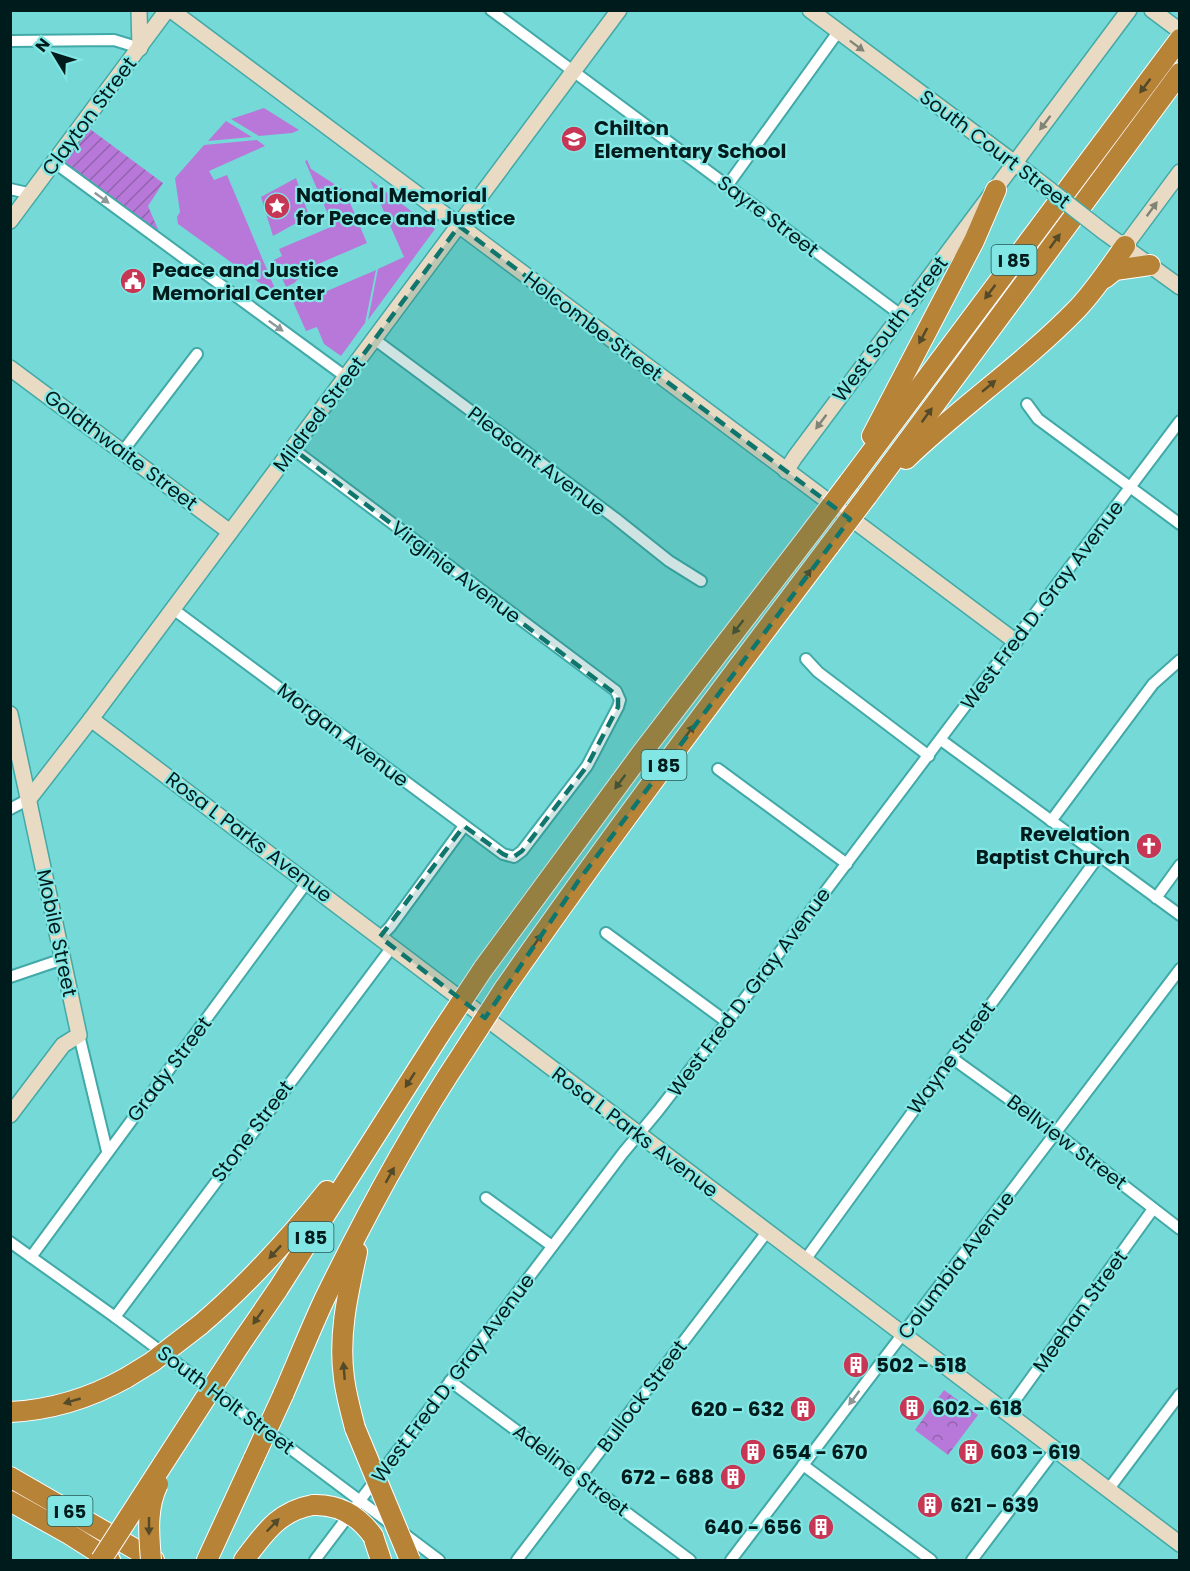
<svg xmlns="http://www.w3.org/2000/svg" width="1190" height="1571" font-family="Poppins,sans-serif">
	<style>
		.grass { fill: #b878d9 }
		.park { fill: url(#park-crowns) }
		.garden { fill: url(#garden-furrows) }
		.lines { fill: none; stroke-linecap: round; stroke-linejoin: round }
		.street-casing { stroke: #41a9a7; stroke-width: 14 }
		.secondary-casing { stroke: #41a9a7; stroke-width: 18 }
		.highway-casing { stroke: #fff; stroke-width: 22 }
		.street { stroke: #fff; stroke-width: 10 }
		.secondary { stroke: #e9dac3; stroke-width: 15 }
		.highway { stroke: #b78337; stroke-width: 20 }
		.secondary-bridge-casing { stroke: #41a9a7; stroke-width: 18; stroke-linecap: butt }
		.highway-bridge-casing { stroke: #fff; stroke-width: 22; stroke-linecap: butt }
		.secondary-bridge { stroke: #e9dac3; stroke-width: 15 }
		.highway-bridge { stroke: #b78337; stroke-width: 20 }
		.oneway { fill: #808477 }
		.oneway2 { fill: #524a28 }
		.oneway3 { fill: #8c9898 }
		.marked { fill: #0f766e; fill-opacity: 0.2; stroke: #0f766e; stroke-width: 4.5; stroke-dasharray: 12 8; stroke-linejoin: round }
		.labels { text-anchor: middle; dominant-baseline: central; stroke-width: 4.5; stroke-linejoin: round; paint-order: stroke }
		.shield { fill: #82e7e4; stroke: #275857; stroke-width: 1.5 }
		.shield-label { font-size: 18px; font-weight: bold; fill: #001b1b }
		.street-label { font-size: 20px; fill: #001b1b; stroke: #82e7e4 }
		.poi-label { font-size: 20px; font-weight: bold; fill: #001b1b; stroke: #82e7e4; text-anchor: start }
	</style>
	<defs>
		<pattern id="park-crowns" width="20" height="18" patternUnits="userSpaceOnUse" patternTransform="scale(1.5)"><rect width="20" height="18" fill="#b878d9"/><path d="M2 6a3 3 0 1 1 6 0M12 15a3 3 0 1 1 6 0" fill="none" stroke="#9362af"/></pattern>
		<pattern id="garden-furrows" width="10" height="10" patternUnits="userSpaceOnUse" patternTransform="scale(1.5)"><rect width="10" height="10" fill="#b878d9"/><path d="M-1 1l2-2M0 10L10 0M9 11l2-2" fill="none" stroke="#9362af"/></pattern>
	</defs>
	<rect width="100%" height="100%" fill="#75dad7"/>
	<!-- grass -->
	<g class="grass">
		<polygon points="264,108 299,130 292,133 259,136 231,119"/>
		<polygon points="226,121 252,137 208,141"/>
		<polygon points="257,140 265,146 209,171 214,180 227,175 278,296 178,224 177,217 180,212 175,178 204,145"/>
		<polygon points="307,160 311,169 345,191 367,243 311,267 294,283 286,287 274,260 282,256 279,249 333,226 305,161"/>
		<polygon points="296,178 309,216 273,236 261,197"/>
		<polygon points="370,180 435,229 368,320 378,269 404,257"/>
		<polygon points="376,270 365,323 341,356 324,344 317,327 306,331 290,295 298,292 327,291"/>
	</g>
	<!-- park -->
	<polygon class="park" points="944,1390 978,1415 948,1455 915,1430"/>
	<!-- garden -->
	<polygon class="garden" points="90,129 163,183 148,206 160,234 64,164"/>
	<g class="lines">
		<!-- street casing -->
		<g class="street-casing">
			<g id="street">
				<polyline points="491,10 901,315"/>
				<polyline points="10,41 114,40 140,48"/>
				<polyline points="55,163 346,377"/>
				<polyline points="727,186 838,32"/>
				<polyline points="10,189 32,194"/>
				<polyline points="374,339 615,518 669,561 701,581"/>
				<polyline points="1027,404 1038,419 1180,524"/>
				<polyline points="123,451 197,354"/>
				<polyline points="173,609 503,854 514,857 522,851 587,766 618,707 620,700 616,691 293,449"/>
				<polyline points="806,659 818,672 929,756"/>
				<polyline points="941,740 1180,915"/>
				<polyline points="718,769 847,864"/>
				<polyline points="10,809 29,799"/>
				<polyline points="1051,821 1153,684 1180,660"/>
				<polyline points="1156,898 1180,865"/>
				<polyline points="606,933 727,1022"/>
				<polyline points="380,937 390,927 464,826"/>
				<polyline points="10,977 63,959"/>
				<polyline points="79,1035 107,1151"/>
				<polyline points="952,1058 1056,1133 1180,1229"/>
				<polyline points="486,1198 552,1246"/>
				<polyline points="10,1242 115,1317 439,1560"/>
				<polyline points="31,1257 307,882"/>
				<polyline points="805,1260 1098,857"/>
				<polyline points="115,1317 392,947"/>
				<polyline points="450,1381 690,1560"/>
				<polyline points="1006,1413 1153,1209"/>
				<polyline points="803,1465 931,1560"/>
				<polyline points="1108,1490 1180,1394"/>
				<polyline points="315,1560 623,1153 658,1111 727,1022 1180,421"/>
				<polyline points="517,1560 767,1232"/>
				<polyline points="731,1560 1180,969"/>
				<polyline points="972,1560 1055,1450"/>
			</g>
		</g>
		<!-- secondary casing -->
		<g class="secondary-casing">
			<g id="secondary">
				<polyline points="139,10 140,48"/>
				<polyline points="171,10 1015,641"/>
				<polyline points="810,10 1032,176"/>
				<polyline points="1152,10 1180,31"/>
				<polyline points="10,221 167,10"/>
				<polyline points="1104,232 1180,287"/>
				<polyline points="1125,246 1180,172"/>
				<polyline points="10,368 230,532"/>
				<path d="M786,471L795,457C906,308 1018,159 1129,10"/>
				<polyline points="10,714 79,1035 63,1045 10,1115"/>
				<polyline points="91,719 1180,1544"/>
				<polyline points="29,799 91,719 619,10"/>
			</g>
		</g>
		<!-- highway casing -->
		<g class="highway-casing">
			<g id="highway">
				<polyline points="1105,278 1115,270 1150,265"/>
				<polyline points="872,436 974,241 996,190"/>
				<path d="M906,459C961,406 1025,363 1078,308C1096,289 1110,267 1125,246"/>
				<polyline points="849,482 1180,39"/>
				<polyline points="867,496 1180,73"/>
				<polyline points="483,969 641,754 812,531"/>
				<path d="M504,989C609,838 719,692 830,545"/>
				<path d="M200,1325C247,1285 288,1240 327,1191"/>
				<polyline points="239,1346 278,1289 440,1034"/>
				<path d="M283,1395C297,1363 310,1330 325,1298C366,1214 412,1129 464,1051"/>
				<path d="M10,1412C52,1410 90,1398 126,1378"/>
				<path d="M355,1428C351,1412 346,1395 344,1378C338,1335 348,1293 357,1252"/>
				<polyline points="10,1477 154,1560"/>
				<polyline points="10,1501 69,1534 110,1560"/>
				<polyline points="373,1536 381,1560"/>
				<polyline points="207,1560 254,1458"/>
				<path d="M244,1560C264,1534 278,1511 313,1505"/>
			</g>
		</g>
		<!-- street -->
		<use href="#street" class="street"/>
		<!-- secondary -->
		<use href="#secondary" class="secondary"/>
		<!-- highway -->
		<use href="#highway" class="highway"/>
		<!-- secondary-bridge casing -->
		<g class="secondary-bridge-casing">
			<polyline id="secondary-bridge" points="1032,176 1104,232"/>
		</g>
		<!-- highway-bridge casing -->
		<g class="highway-bridge-casing">
			<g id="highway-bridge">
				<polyline points="812,531 849,482"/>
				<polyline points="830,545 867,496"/>
				<polyline points="440,1034 483,969"/>
				<polyline points="464,1051 504,989"/>
				<polyline points="126,1378 152,1362 200,1325"/>
				<polyline points="355,1428 410,1560"/>
				<polyline points="254,1458 283,1395"/>
				<path d="M313,1505C339,1504 358,1515 373,1536"/>
				<polyline points="101,1560 239,1346"/>
				<path d="M151,1560C149,1535 146,1508 158,1484"/>
			</g>
		</g>
		<!-- secondary-bridge -->
		<use href="#secondary-bridge" class="secondary-bridge"/>
		<!-- highway-bridge -->
		<use href="#highway-bridge" class="highway-bridge"/>
	</g>
	<!-- one-way arrows -->
	<defs><path id="oneway-solid" d="M-6-.8H1V-3.2L6.5 0L1 3.2V.8H-6Z" transform="scale(1.5)"/></defs>
	<g class="oneway">
		<use href="#oneway-solid" transform="translate(857 46) rotate(37)"/>
		<use href="#oneway-solid" transform="translate(1045 123) rotate(127)"/>
		<use href="#oneway-solid" transform="translate(1152 209) rotate(-54)"/>
		<use href="#oneway-solid" transform="translate(821 422) rotate(127)"/>
	</g>
	<g class="oneway2">
		<use href="#oneway-solid" transform="translate(1145 86) rotate(127)"/>
		<use href="#oneway-solid" transform="translate(1055 241) rotate(-54)"/>
		<use href="#oneway-solid" transform="translate(990 292) rotate(127)"/>
		<use href="#oneway-solid" transform="translate(923 336) rotate(118)"/>
		<use href="#oneway-solid" transform="translate(989 386) rotate(-40)"/>
		<use href="#oneway-solid" transform="translate(927 415) rotate(-54)"/>
		<use href="#oneway-solid" transform="translate(806 576) rotate(-53)"/>
		<use href="#oneway-solid" transform="translate(738 627) rotate(128)"/>
		<use href="#oneway-solid" transform="translate(689 732) rotate(-53)"/>
		<use href="#oneway-solid" transform="translate(620 782) rotate(127)"/>
		<use href="#oneway-solid" transform="translate(537 941) rotate(-55)"/>
		<use href="#oneway-solid" transform="translate(410 1080) rotate(123)"/>
		<use href="#oneway-solid" transform="translate(390 1175) rotate(-61)"/>
		<use href="#oneway-solid" transform="translate(275 1252) rotate(133)"/>
		<use href="#oneway-solid" transform="translate(258 1317) rotate(125)"/>
		<use href="#oneway-solid" transform="translate(344 1371) rotate(-95)"/>
		<use href="#oneway-solid" transform="translate(72 1401) rotate(164)"/>
		<use href="#oneway-solid" transform="translate(273 1525) rotate(-46)"/>
		<use href="#oneway-solid" transform="translate(149 1526) rotate(90)"/>
	</g>
	<g class="oneway3">
		<use href="#oneway-solid" transform="translate(102 198) rotate(36)"/>
		<use href="#oneway-solid" transform="translate(276 326) rotate(36)"/>
		<use href="#oneway-solid" transform="translate(854 1398) rotate(127)"/>
	</g>
	<!-- marked area -->
	<path class="marked" d="M459,226L850,519L579,880L485,1018L380,937L464,826L503,854L512,858L522,851L587,766L618,707V696L293,449Z"/>
	<!-- icons -->
	<defs>
		<g id="school-disc" transform="scale(1.35)"><circle r="9.5" fill="#c73755" stroke="#82e7e4"/><path d="M0-5L7-2L0 1L-7-2ZM-4 1L0 2.5L4 1V4Q0 6-4 4Z" fill="#fff"/></g>
		<g id="sight-disc" transform="scale(1.35)"><circle r="9.5" fill="#c73755" stroke="#82e7e4"/><path d="M0-6L1.8-2.2L6-1.7L2.9 1.2L3.7 5.4L0 3.3L-3.7 5.4L-2.9 1.2L-6-1.7L-1.8-2.2Z" fill="#fff"/></g>
		<g id="civic-disc" transform="scale(1.35)"><circle r="9.5" fill="#c73755" stroke="#82e7e4"/><path d="M-.6-6.5H3V-4.5H.6V-3L4-1V1h2V6H-6V1h2V-1L-.6-3ZM-1.2 2.5V6h2.4V2.5Z" fill="#fff"/></g>
		<g id="church-disc" transform="scale(1.35)"><circle r="9.5" fill="#c73755" stroke="#82e7e4"/><path d="M-1.2-6h2.4v3.5h3.3v2.4h-3.3V6h-2.4V-.1h-3.3v-2.4h3.3Z" fill="#fff"/></g>
		<g id="building-disc" transform="scale(1.35)"><circle r="9.5" fill="#c73755" stroke="#82e7e4"/><path d="M-4-6H4V6H1V3H-1V6H-4ZM-2.5-4.3h1.7v1.8h-1.7ZM.8-4.3h1.7v1.8H.8ZM-2.5-1h1.7V.8h-1.7ZM.8-1h1.7V.8H.8Z" fill="#fff"/></g>
	</defs>
	<g fill-rule="evenodd">
		<use href="#school-disc" x="574" y="139"/>
		<use href="#sight-disc" x="277" y="206"/>
		<use href="#civic-disc" x="133" y="281"/>
		<use href="#church-disc" x="1149" y="846"/>
		<use href="#building-disc" x="856" y="1365"/>
		<use href="#building-disc" x="912" y="1408"/>
		<use href="#building-disc" x="803" y="1409"/>
		<use href="#building-disc" x="753" y="1452"/>
		<use href="#building-disc" x="971" y="1452"/>
		<use href="#building-disc" x="733" y="1477"/>
		<use href="#building-disc" x="930" y="1505"/>
		<use href="#building-disc" x="821" y="1527"/>
	</g>
	<g class="labels">
		<!-- shield labels -->
		<g class="shield">
			<rect x="991.5" y="245" width="45" height="30" rx="4.5"/>
			<rect x="641.5" y="750" width="45" height="30" rx="4.5"/>
			<rect x="288.5" y="1222" width="45" height="30" rx="4.5"/>
			<rect x="47.5" y="1496" width="45" height="30" rx="4.5"/>
		</g>
		<g class="shield-label">
			<text x="1014" y="260">I 85</text>
			<text x="664" y="765">I 85</text>
			<text x="311" y="1237">I 85</text>
			<text x="70" y="1511">I 65</text>
		</g>
		<!-- street labels -->
		<g class="street-label">
			<text transform="translate(89 116) rotate(-53)">Clayton Street</text>
			<text transform="translate(995 149) rotate(37)">South Court Street</text>
			<text transform="translate(768 216) rotate(37)">Sayre Street</text>
			<text transform="translate(593 326) rotate(37)">Holcombe Street</text>
			<text transform="translate(890 329) rotate(-53)">West South Street</text>
			<text transform="translate(319 414) rotate(-53)">Mildred Street</text>
			<text transform="translate(121 450) rotate(37)">Goldthwaite Street</text>
			<text transform="translate(537 461) rotate(37)">Pleasant Avenue</text>
			<text transform="translate(456 572) rotate(37)">Virginia Avenue</text>
			<text transform="translate(1042 605) rotate(-53)">West Fred D. Gray Avenue</text>
			<text transform="translate(343 735) rotate(37)">Morgan Avenue</text>
			<text transform="translate(249 837) rotate(37)">Rosa L Parks Avenue</text>
			<text transform="translate(57 933) rotate(78)">Mobile Street</text>
			<text transform="translate(749 992) rotate(-53)">West Fred D. Gray Avenue</text>
			<text transform="translate(951 1058) rotate(-54)">Wayne Street</text>
			<text transform="translate(169 1069) rotate(-53)">Grady Street</text>
			<text transform="translate(252 1131) rotate(-53)">Stone Street</text>
			<text transform="translate(635 1132) rotate(37)">Rosa L Parks Avenue</text>
			<text transform="translate(1067 1142) rotate(37)">Bellview Street</text>
			<text transform="translate(956 1265) rotate(-53)">Columbia Avenue</text>
			<text transform="translate(1080 1311) rotate(-54)">Meehan Street</text>
			<text transform="translate(453 1378) rotate(-53)">West Fred D. Gray Avenue</text>
			<text transform="translate(642 1396) rotate(-53)">Bullock Street</text>
			<text transform="translate(226 1400) rotate(37)">South Holt Street</text>
			<text transform="translate(571 1470) rotate(37)">Adeline Street</text>
		</g>
		<!-- poi labels -->
		<g class="poi-label">
			<text x="594" y="128">Chilton<tspan x="594" dy="23">Elementary School</tspan></text>
			<text x="296" y="195">National Memorial<tspan x="296" dy="23">for Peace and Justice</tspan></text>
			<text x="152" y="270">Peace and Justice<tspan x="152" dy="23">Memorial Center</tspan></text>
			<text x="1130" y="834" text-anchor="end">Revelation<tspan x="1130" dy="23">Baptist Church</tspan></text>
			<text x="876" y="1365">502 - 518</text>
			<text x="932" y="1408">602 - 618</text>
			<text x="784" y="1409" text-anchor="end">620 - 632</text>
			<text x="772" y="1452">654 - 670</text>
			<text x="990" y="1452">603 - 619</text>
			<text x="714" y="1477" text-anchor="end">672 - 688</text>
			<text x="950" y="1505">621 - 639</text>
			<text x="802" y="1527" text-anchor="end">640 - 656</text>
		</g>
	</g>
	<!-- border -->
	<rect width="1190" height="1571" fill="none" stroke="#001b1b" stroke-width="24"/>
	<!-- north arrow -->
	<g transform="translate(54 54) rotate(308)" stroke="#82e7e4" stroke-width="4.5" paint-order="stroke">
	<path d="M0-4.5L10 22L0 15L-10 22Z" fill="#001b1b"/>
	<text y="-9" font-size="16" font-weight="bold" text-anchor="middle" fill="#001b1b">N</text>
	</g>
</svg>
